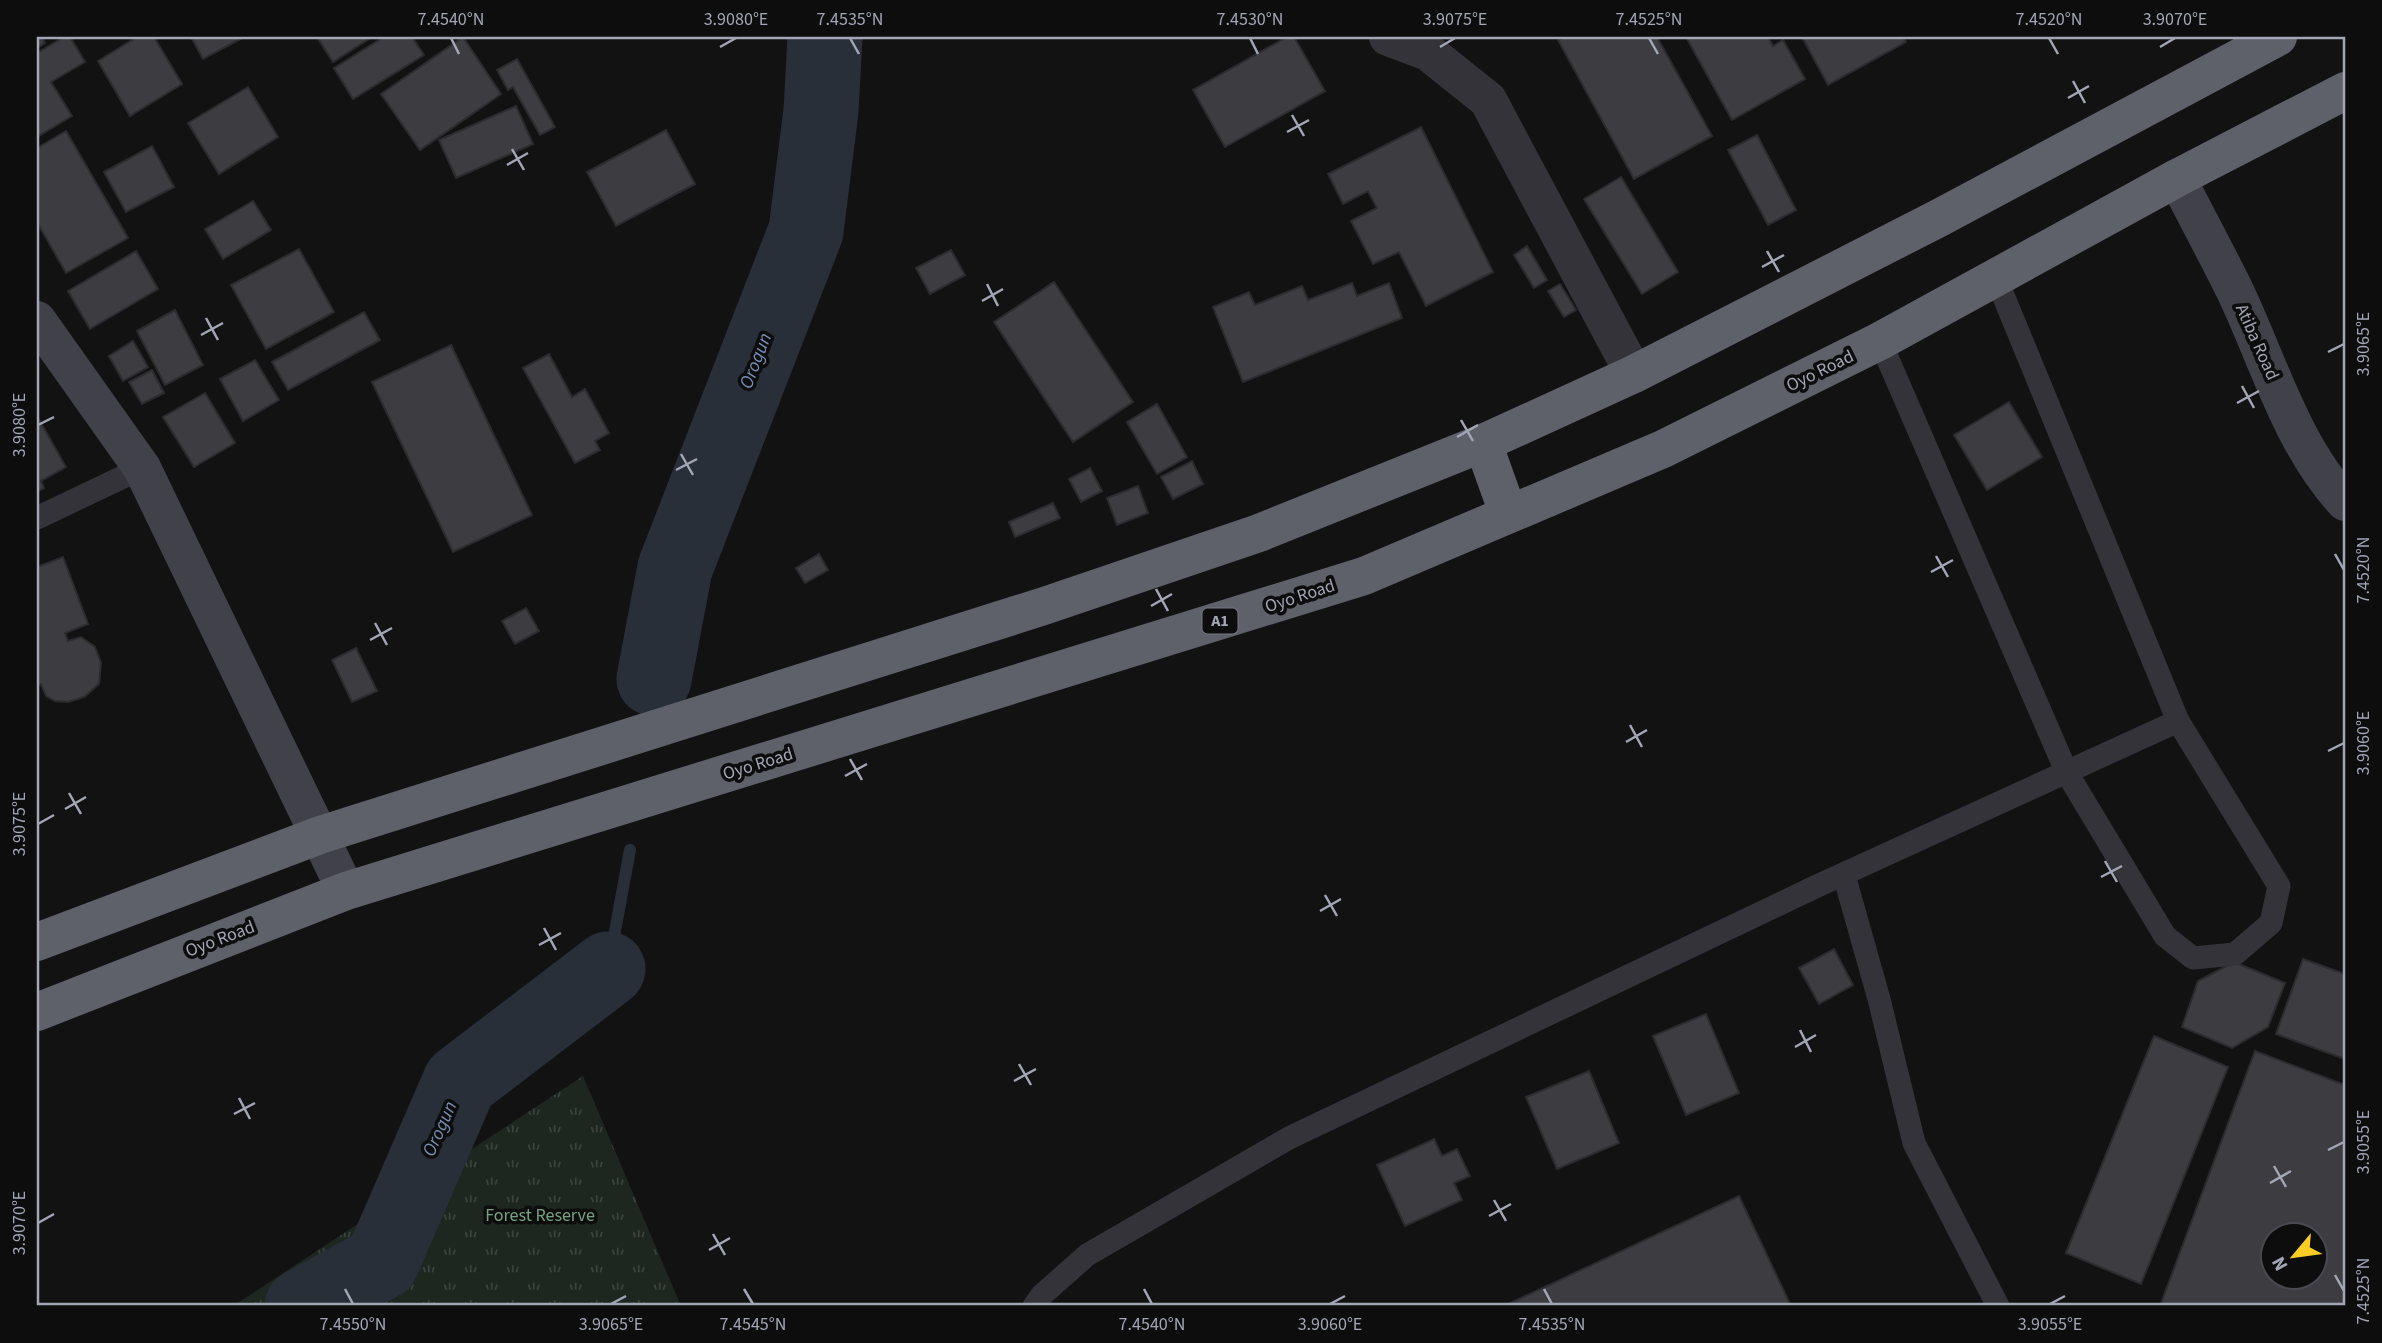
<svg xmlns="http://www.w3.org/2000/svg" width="2382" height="1343" font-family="'Source Sans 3',sans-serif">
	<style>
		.park { fill: url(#park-tufts) }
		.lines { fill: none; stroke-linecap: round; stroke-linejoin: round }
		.stream { stroke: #282f38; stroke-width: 12 }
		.river { stroke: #282f38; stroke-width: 75 }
		.building { fill: #3c3c41; stroke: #2c2c30; stroke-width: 2; fill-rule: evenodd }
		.lane { stroke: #333339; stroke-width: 23 }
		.street { stroke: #333339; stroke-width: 38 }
		.secondary { stroke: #414249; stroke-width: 38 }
		.highway { stroke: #5e606a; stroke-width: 38 }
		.ticks { fill: none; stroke: #a2a6b5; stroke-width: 2.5 }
		.labels { text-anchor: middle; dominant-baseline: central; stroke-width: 7; stroke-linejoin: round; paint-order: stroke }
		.shield { fill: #0d0d0e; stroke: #757883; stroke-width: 2 }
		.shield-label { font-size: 16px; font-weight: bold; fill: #a2a6b5 }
		.street-label { font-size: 18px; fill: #a2a6b5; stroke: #0d0d0e }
		.park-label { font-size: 18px; fill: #78a180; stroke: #0d0d0e }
		.water-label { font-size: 19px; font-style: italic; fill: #778fb2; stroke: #0d0d0e }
		.neatline { fill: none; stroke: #a2a6b5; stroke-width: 2.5 }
		.ticks-label { font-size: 18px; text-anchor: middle; fill: #a2a6b5 }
	</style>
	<defs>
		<pattern id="park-tufts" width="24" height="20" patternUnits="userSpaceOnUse" patternTransform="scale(1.75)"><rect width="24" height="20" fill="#1e2620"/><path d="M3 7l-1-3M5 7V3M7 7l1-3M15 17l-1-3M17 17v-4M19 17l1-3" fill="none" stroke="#3c423e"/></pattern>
	</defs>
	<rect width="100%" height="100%" fill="#121213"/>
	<!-- park -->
	<polygon class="park" points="583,1076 681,1306 233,1306"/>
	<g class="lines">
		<!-- stream -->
		<polyline class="stream" points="608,969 630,850"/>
		<!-- river -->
		<g class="river">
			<polyline points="654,679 675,568 806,231 821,111 825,37"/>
			<polyline points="302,1306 382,1262 460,1082 608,969"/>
		</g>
	</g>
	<!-- building -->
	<g class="building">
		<polygon points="37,37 42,37 45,43 37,48"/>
		<polygon points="64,37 70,37 85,62 51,82 72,116 37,137 37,53"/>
		<polygon points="137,37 154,37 182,84 130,116 98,61"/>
		<polygon points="191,37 244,37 203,59"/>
		<polygon points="317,37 372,37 333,62"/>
		<polygon points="384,37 412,37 424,55 353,99 334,68"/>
		<polygon points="463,37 501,94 420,150 381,94"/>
		<polygon points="1287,37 1294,37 1325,91 1225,147 1193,90"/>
		<polygon points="1564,37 1657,37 1712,136 1634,179 1558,40"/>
		<polygon points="1686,37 1768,37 1773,46 1783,40 1805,79 1732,120"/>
		<polygon points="1802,37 1903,37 1906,42 1828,85"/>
		<polygon points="517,59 555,127 540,135 513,87 508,90 497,70"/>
		<polygon points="248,87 278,137 219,174 188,123"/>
		<polygon points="516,106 533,144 456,178 439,140"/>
		<polygon points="1421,127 1493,272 1426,306 1399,252 1373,264 1351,221 1377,208 1368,191 1343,204 1328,174"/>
		<polygon points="666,130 695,184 616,226 587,172"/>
		<polygon points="66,131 128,238 66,273 37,222 37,148"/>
		<polygon points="1757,135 1796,210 1768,225 1728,150"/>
		<polygon points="152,146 174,187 126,212 104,172"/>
		<polygon points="1621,177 1678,272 1642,294 1584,199"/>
		<polygon points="253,201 271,230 223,259 205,229"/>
		<polygon points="1527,246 1547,280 1534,288 1514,255"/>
		<polygon points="299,249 334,312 266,349 231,285"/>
		<polygon points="951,250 965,275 930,294 916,268"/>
		<polygon points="136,251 158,289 90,329 68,291"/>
		<polygon points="1054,282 1133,402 1073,442 994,322"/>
		<polygon points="1352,283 1357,296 1389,283 1402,318 1243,382 1213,307 1249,292 1255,305 1302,286 1308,300"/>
		<polygon points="1560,284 1576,310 1564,317 1548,291"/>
		<polygon points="175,310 203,365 165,385 137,331"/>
		<polygon points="364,312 380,340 288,390 272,362"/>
		<polygon points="133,341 148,367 123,381 109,356"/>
		<polygon points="451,345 532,515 453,552 372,382"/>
		<polygon points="549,354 572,397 585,389 609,433 595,441 600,450 575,463 523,368"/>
		<polygon points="255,360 279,400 243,421 220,379"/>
		<polygon points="152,370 164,393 142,404 129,382"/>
		<polygon points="205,393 235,443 194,467 163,417"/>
		<polygon points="2009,402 2042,457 1987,490 1954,435"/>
		<polygon points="1157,404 1187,457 1157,474 1127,422"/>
		<polygon points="37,416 66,467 41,481 44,488 37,492"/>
		<polygon points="1192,461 1203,484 1173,499 1161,477"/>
		<polygon points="1090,468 1102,491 1081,502 1069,479"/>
		<polygon points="1138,486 1148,513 1117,525 1107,498"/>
		<polygon points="1053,503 1060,518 1015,537 1009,522"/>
		<polygon points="819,554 828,570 805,583 796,568"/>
		<polygon points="63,557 88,624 65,633 68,641 81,637 95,647 101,663 99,684 84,697 68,702 55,701 46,696 41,684 37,686 37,567"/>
		<polygon points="526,608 539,631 515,644 502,621"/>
		<polygon points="356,648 377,691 352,702 332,660"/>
		<polygon points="1834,949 1853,985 1819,1004 1799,968"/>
		<polygon points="2303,959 2345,974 2345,1059 2276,1034"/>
		<polygon points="2234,962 2285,983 2268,1027 2232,1048 2182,1027 2198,981"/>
		<polygon points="1706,1014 1739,1093 1686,1115 1653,1036"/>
		<polygon points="2154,1036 2228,1067 2141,1284 2066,1253"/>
		<path d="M2255,1051L2345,1085V1306H2160ZM2274,1234H2316V1276H2274Z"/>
		<polygon points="1589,1071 1619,1143 1557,1169 1526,1097"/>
		<polygon points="1434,1139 1442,1156 1457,1149 1470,1176 1454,1183 1462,1200 1405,1226 1377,1165"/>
		<polygon points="1739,1196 1791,1306 1504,1306"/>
	</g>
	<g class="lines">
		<!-- lane -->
		<g class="lane">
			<polyline points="1880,341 2067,773 2165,936 2193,958 2235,954 2271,923 2279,886 2178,721 1996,278"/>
			<polyline points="37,518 142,468"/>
			<polyline points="1844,875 1879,999 1914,1143 1998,1306"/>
			<polyline points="1034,1306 1042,1295 1087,1255 1289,1138 1815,887 2178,721"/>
		</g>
		<!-- street -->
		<polyline class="street" points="1388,37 1428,52 1488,100 1634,374"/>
		<!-- secondary -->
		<g class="secondary">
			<path d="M2177,178C2196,216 2217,254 2236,293C2269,363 2292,445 2345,502"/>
			<polyline points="37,320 142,468 346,891"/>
		</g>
		<!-- highway -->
		<g class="highway">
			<polyline points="1483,443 1508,513"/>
			<polyline points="37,942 320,835 1044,606 1259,533 1483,443 1634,374 1939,218 2278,37"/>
			<polyline points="37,1012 346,891 1364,576 1663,449 1880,341 2177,178 2345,91"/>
		</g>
	</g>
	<!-- ticks -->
	<path class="ticks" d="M451,38L459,54M850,38L859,54M1250,38L1258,54M1649,38L1658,54M2049,38L2058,54M720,47L736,38M1440,47L1455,38M2160,47L2175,38M2073,81L2085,103M2068,98L2089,86M1292,115L1304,136M1287,132L1309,120M512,149L524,170M507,165L528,153M1767,251L1779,272M1762,267L1784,255M987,284L998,306M982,301L1003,289M206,318L218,340M201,335L223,323M2328,352L2344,344M2242,386L2254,408M2237,403L2259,391M1461,420L1473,441M38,425L54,417M1457,437L1478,425M681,454L693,475M676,470L697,459M2335,554L2344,570M1936,556L1948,577M1931,572L1953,560M1156,589L1168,611M1151,606L1172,594M375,623L387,645M370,640L392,628M1630,725L1642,747M1626,742L1647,730M2328,751L2344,743M850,759L862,780M845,776L867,764M69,793L81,814M65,809L86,797M38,824L54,815M2105,861L2117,882M2101,877L2122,866M1325,895L1337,916M1320,911L1341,899M544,928L556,950M539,945L561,933M1800,1030L1811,1052M1795,1047L1816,1035M1019,1064L1031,1085M1014,1081L1036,1069M239,1098L250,1119M234,1114L255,1103M2328,1150L2344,1142M2274,1166L2286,1187M2270,1183L2291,1171M1494,1200L1506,1221M1489,1216L1511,1204M38,1223L54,1214M713,1234L725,1255M709,1250L730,1238M2335,1275L2344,1291M345,1289L353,1304M744,1289L753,1304M1144,1289L1152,1304M1544,1289L1552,1304M611,1304L626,1296M1330,1304L1345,1296M2050,1304L2065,1296"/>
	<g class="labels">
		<!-- shield labels -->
		<rect class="shield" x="1202.5" y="608.5" width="35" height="25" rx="5"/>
		<g class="shield-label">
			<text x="1220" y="621">A1</text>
		</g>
		<!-- street labels -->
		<g class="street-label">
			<text transform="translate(2257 342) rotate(66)">Atiba Road</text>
			<text transform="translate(1820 371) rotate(-26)">Oyo Road</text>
			<text transform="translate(1300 596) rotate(-18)">Oyo Road</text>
			<text transform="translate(758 764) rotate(-17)">Oyo Road</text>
			<text transform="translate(220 939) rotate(-21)">Oyo Road</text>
		</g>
		<!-- park labels -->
		<g class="park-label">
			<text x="540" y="1215">Forest Reserve</text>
		</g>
		<!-- water labels -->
		<g class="water-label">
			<text transform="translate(756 361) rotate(-69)">Orogun</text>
			<text transform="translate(440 1129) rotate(-66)">Orogun</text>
		</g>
	</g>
	<!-- border -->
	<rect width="2382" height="1343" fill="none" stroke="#0d0d0e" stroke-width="77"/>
	<!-- north arrow -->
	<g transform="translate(2294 1256) rotate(241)"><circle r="33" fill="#0d0d0e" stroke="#494a51" stroke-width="2"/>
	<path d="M0-5L12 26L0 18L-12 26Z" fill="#facc24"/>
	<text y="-10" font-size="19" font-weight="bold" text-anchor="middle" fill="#a2a6b5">N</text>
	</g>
	<rect x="38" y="38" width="2306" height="1266" class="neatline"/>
	<g class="ticks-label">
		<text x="451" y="25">7.4540°N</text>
		<text x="736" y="25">3.9080°E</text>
		<text x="850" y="25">7.4535°N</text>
		<text x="1250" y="25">7.4530°N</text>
		<text x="1455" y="25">3.9075°E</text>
		<text x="1649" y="25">7.4525°N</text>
		<text x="2049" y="25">7.4520°N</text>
		<text x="2175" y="25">3.9070°E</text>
		<text transform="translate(2363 344) rotate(-90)" y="6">3.9065°E</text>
		<text transform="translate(19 425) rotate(-90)" y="6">3.9080°E</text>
		<text transform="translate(2363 570) rotate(-90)" y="6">7.4520°N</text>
		<text transform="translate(2363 743) rotate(-90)" y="6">3.9060°E</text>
		<text transform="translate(19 824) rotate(-90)" y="6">3.9075°E</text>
		<text transform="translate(2363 1142) rotate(-90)" y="6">3.9055°E</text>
		<text transform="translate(19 1223) rotate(-90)" y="6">3.9070°E</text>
		<text transform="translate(2363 1291) rotate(-90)" y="6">7.4525°N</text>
		<text x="353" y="1330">7.4550°N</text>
		<text x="611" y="1330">3.9065°E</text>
		<text x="753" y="1330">7.4545°N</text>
		<text x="1152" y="1330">7.4540°N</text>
		<text x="1330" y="1330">3.9060°E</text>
		<text x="1552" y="1330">7.4535°N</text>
		<text x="2050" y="1330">3.9055°E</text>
	</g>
</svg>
